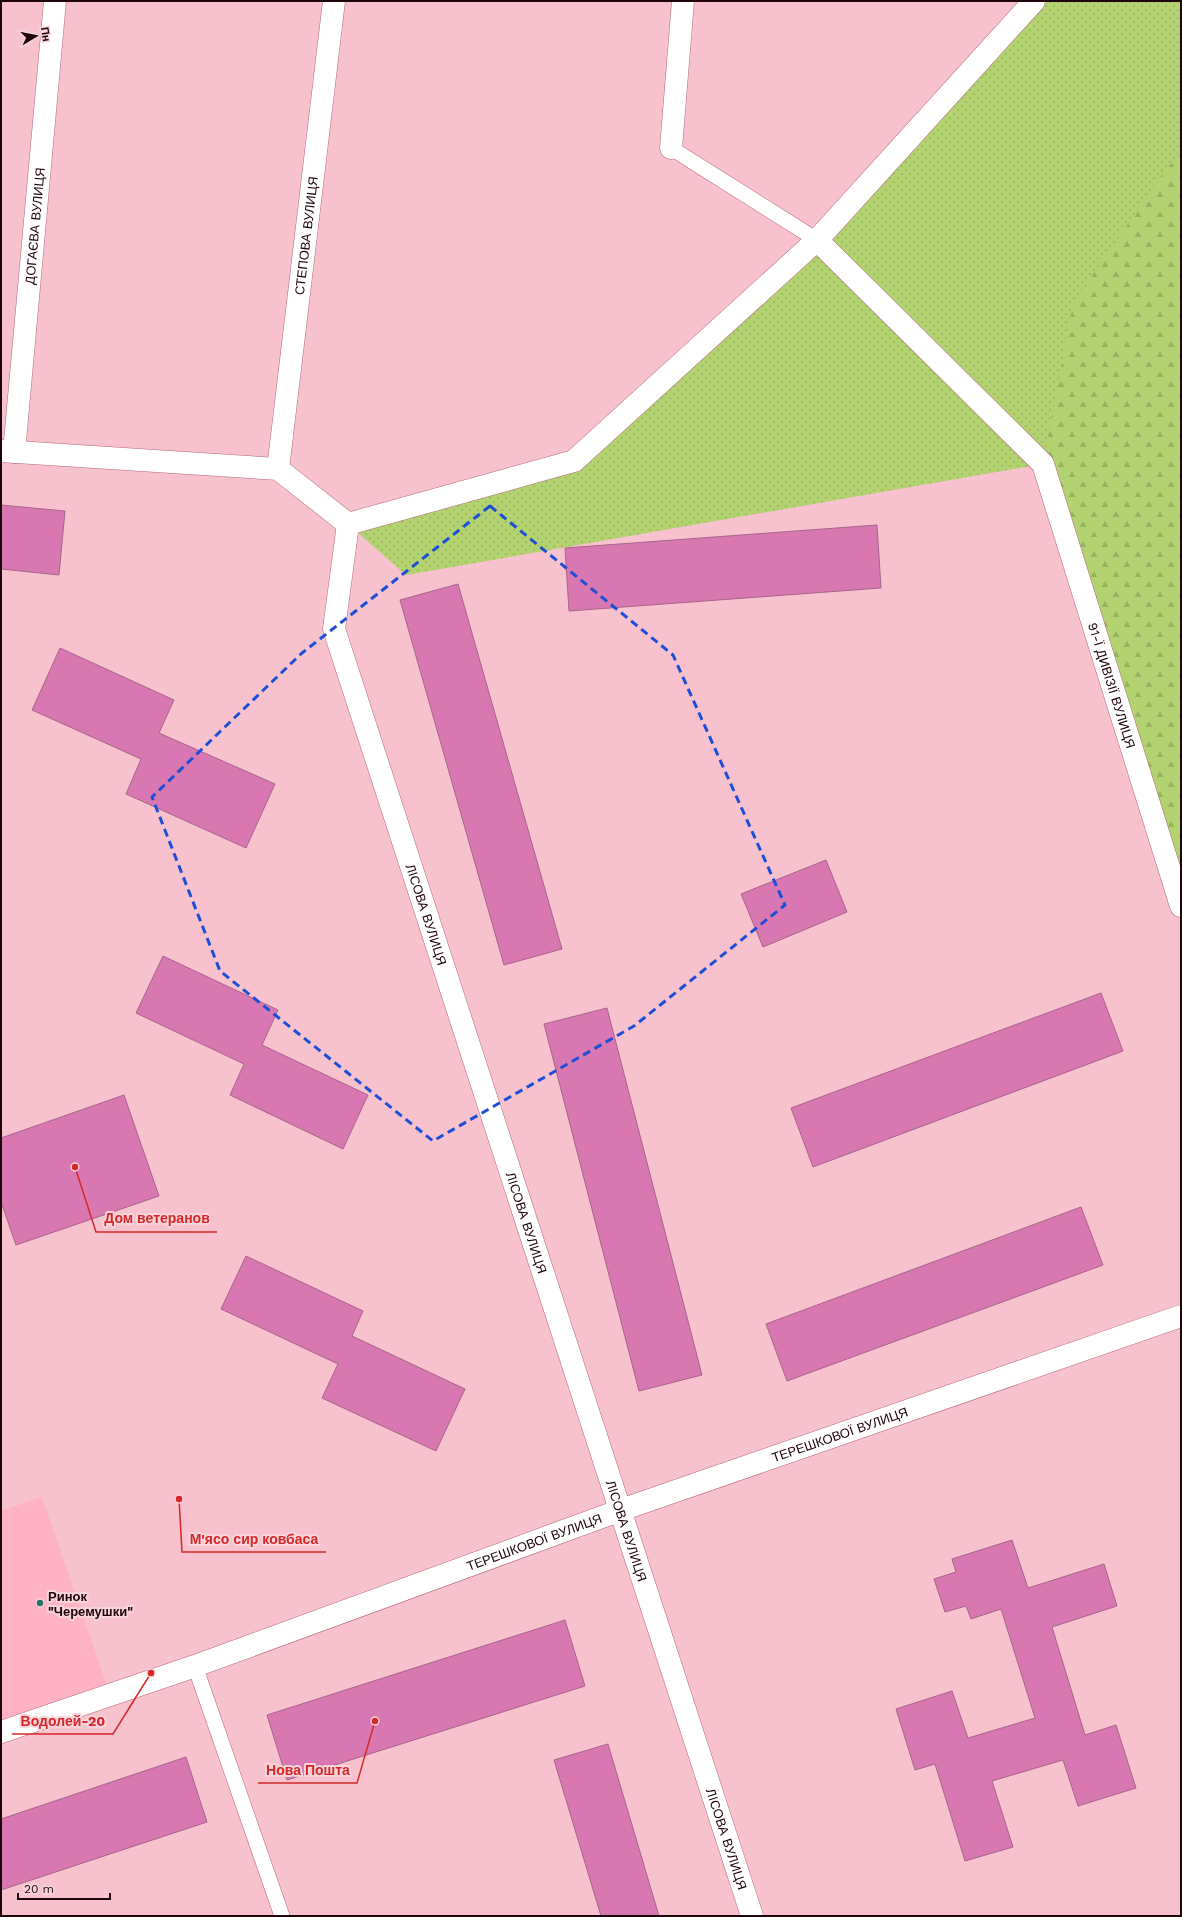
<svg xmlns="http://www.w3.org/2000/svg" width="1182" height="1917" font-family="'Work Sans',sans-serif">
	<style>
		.built { fill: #feb2c3 }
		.grass { fill: url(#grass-dots) }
		.forest { fill: url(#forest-firs) }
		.building { fill: #d977b2; stroke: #a8648c }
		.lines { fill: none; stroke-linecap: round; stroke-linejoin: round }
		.service-casing { stroke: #b5677a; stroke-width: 16 }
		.minor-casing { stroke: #b5677a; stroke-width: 23 }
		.service { stroke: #fff; stroke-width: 15 }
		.minor { stroke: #fff; stroke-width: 22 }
		.marked { fill: none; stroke: #1d4ed8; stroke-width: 3; stroke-dasharray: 8 5; stroke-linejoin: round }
		.poi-dot { fill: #2a7269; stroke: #f8d4dc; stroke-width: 1.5 }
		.labels { text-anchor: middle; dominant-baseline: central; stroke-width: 4; stroke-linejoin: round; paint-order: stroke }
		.street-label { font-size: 13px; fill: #1f040c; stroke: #f8d4dc }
		.poi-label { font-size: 13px; font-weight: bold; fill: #1f040c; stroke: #f8d4dc; text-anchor: start }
		.leader { fill: none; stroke: #d62828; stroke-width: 1.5 }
		.callout-dot { fill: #d62828; stroke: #f8d4dc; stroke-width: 1.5 }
		.callout-label { font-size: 14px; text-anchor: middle; font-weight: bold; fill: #d62828; stroke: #f8d4dc; stroke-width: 4; stroke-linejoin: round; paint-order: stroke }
	</style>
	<defs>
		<pattern id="grass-dots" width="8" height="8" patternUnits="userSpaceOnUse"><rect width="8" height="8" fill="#b2d370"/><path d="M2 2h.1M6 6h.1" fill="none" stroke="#99b460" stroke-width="1.8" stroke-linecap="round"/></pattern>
		<pattern id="forest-firs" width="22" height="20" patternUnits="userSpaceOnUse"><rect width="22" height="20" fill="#b2d370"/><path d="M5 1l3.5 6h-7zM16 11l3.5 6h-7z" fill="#99b460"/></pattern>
	</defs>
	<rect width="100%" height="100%" fill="#f7c2cd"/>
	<!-- built -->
	<polygon class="built" points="42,1497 110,1695 1,1732 1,1511"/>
	<!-- grass -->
	<polygon class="grass" points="1034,1 1181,1 1181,152 1164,172 1043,464 406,575 348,524 574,461 817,240"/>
	<!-- forest -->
	<polygon class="forest" points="1181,152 1181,906 1043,464 1073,303 1164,172"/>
	<!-- building -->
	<g class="building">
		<polygon points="1,505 65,511 59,575 1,569"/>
		<polygon points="877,525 881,588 569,611 565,548"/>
		<polygon points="458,584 562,949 504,965 400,600"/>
		<polygon points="60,648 174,700 159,733 275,784 246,848 126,794 141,759 32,710"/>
		<polygon points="826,860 847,912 763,947 741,894"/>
		<polygon points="163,956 278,1010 262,1045 368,1095 343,1149 230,1095 244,1064 136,1013"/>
		<polygon points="1101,993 1123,1051 813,1167 791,1108"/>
		<polygon points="607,1008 702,1375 639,1391 544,1024"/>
		<polygon points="124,1095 159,1196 16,1245 1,1202 1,1138"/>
		<polygon points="1081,1207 1103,1265 787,1381 766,1324"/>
		<polygon points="246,1256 363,1311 352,1336 465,1389 436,1451 322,1398 338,1364 221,1309"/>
		<polygon points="1012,1540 1028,1588 1104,1564 1117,1606 1052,1627 1085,1735 1116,1725 1136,1788 1078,1806 1063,1760 992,1781 1013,1847 965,1861 935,1764 915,1770 896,1709 952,1691 968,1738 1035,1718 1001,1609 971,1619 966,1606 945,1612 934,1579 956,1572 952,1559"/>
		<polygon points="565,1620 585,1686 287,1780 267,1715"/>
		<polygon points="608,1744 659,1916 601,1916 554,1760"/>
		<polygon points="186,1757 207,1822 1,1890 1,1819"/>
	</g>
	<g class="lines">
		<!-- service casing -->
		<g class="service-casing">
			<g id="service">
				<polyline points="671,148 817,240"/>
				<polyline points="195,1666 282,1916"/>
			</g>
		</g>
		<!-- minor casing -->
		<g class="minor-casing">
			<g id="minor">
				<polyline points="671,148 683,1"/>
				<path id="s1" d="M817,240L1043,464L1181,906"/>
				<polyline points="1,451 278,469 348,524 574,461 817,240 1034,1"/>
				<path id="s2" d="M14,452L55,1"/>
				<path id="s3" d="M278,469L334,1"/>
				<path id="s4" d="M348,524L334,629L752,1916"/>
				<path id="s5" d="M1,1732L195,1666L621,1510L1181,1316"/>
			</g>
		</g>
		<!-- service -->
		<use href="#service" class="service"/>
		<!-- minor -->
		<use href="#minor" class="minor"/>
	</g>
	<!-- marked area -->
	<path class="marked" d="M490,506L673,655L785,905L634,1026L433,1141L220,971L152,797L302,653Z"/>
	<!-- markers -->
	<circle class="poi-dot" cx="40" cy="1603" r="4"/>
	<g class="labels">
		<!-- street labels -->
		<g class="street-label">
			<text stroke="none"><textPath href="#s2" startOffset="227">ДОГАЄВА ВУЛИЦЯ</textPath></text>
			<text stroke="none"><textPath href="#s3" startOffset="235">СТЕПОВА ВУЛИЦЯ</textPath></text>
			<text stroke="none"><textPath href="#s1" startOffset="550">91-Ї ДИВІЗІЇ ВУЛИЦЯ</textPath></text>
			<text stroke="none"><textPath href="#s4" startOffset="406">ЛІСОВА ВУЛИЦЯ</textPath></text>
			<text stroke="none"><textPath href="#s4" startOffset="730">ЛІСОВА ВУЛИЦЯ</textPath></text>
			<text stroke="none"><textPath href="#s5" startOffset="890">ТЕРЕШКОВОЇ ВУЛИЦЯ</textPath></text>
			<text stroke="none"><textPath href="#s4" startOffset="1054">ЛІСОВА ВУЛИЦЯ</textPath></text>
			<text stroke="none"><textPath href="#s5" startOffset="566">ТЕРЕШКОВОЇ ВУЛИЦЯ</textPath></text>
			<text stroke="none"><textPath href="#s4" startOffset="1378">ЛІСОВА ВУЛИЦЯ</textPath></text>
		</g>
		<!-- poi labels -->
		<g class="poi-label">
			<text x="48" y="1596">Ринок<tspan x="48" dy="15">"Черемушки"</tspan></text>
		</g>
	</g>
	<!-- callouts -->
	<path class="leader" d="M75 1167L96 1232H217M179 1499L182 1552H326M151 1673L113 1734H12M375 1721L357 1783H258"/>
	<g class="callout-dot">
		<circle cx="75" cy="1167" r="4"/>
		<circle cx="179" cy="1499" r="4"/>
		<circle cx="151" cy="1673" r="4"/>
		<circle cx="375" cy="1721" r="4"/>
	</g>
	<g class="callout-label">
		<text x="157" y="1223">Дом ветеранов</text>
		<text x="254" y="1544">М'ясо сир ковбаса</text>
		<text x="63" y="1726">Водолей-20</text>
		<text x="308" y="1775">Нова Пошта</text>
	</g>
	<!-- border -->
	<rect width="1182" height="1917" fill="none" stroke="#1f040c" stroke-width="4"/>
	<!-- north arrow -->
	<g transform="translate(36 36) rotate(80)" stroke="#f8d4dc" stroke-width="3" paint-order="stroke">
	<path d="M0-3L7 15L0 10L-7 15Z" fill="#1f040c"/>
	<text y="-6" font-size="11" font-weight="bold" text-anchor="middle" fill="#1f040c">Пн</text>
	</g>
	<!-- scale -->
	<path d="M18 1893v6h92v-6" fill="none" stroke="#1f040c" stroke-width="2"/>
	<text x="24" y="1893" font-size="12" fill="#1f040c" stroke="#f8d4dc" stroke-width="3" paint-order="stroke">20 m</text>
</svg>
